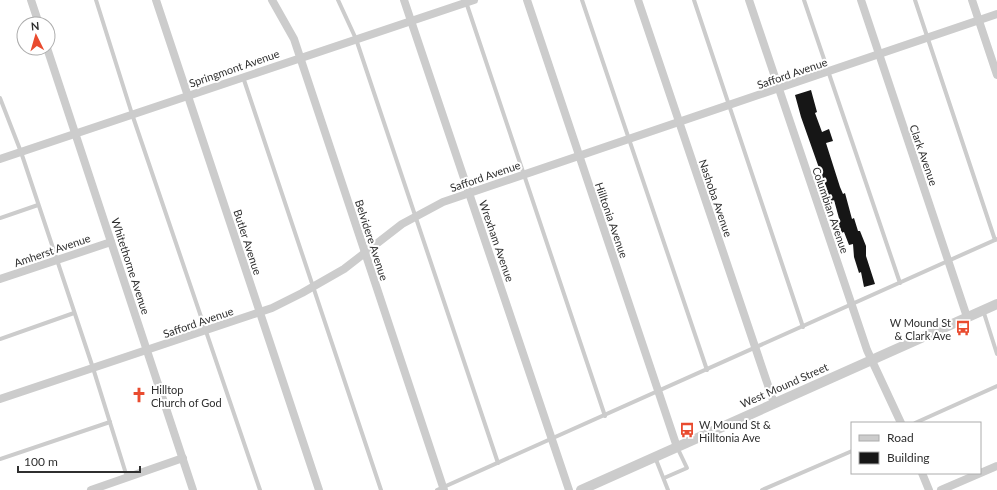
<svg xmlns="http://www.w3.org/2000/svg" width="997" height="490" font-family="Lato,sans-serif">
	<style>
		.building { fill: #161616 }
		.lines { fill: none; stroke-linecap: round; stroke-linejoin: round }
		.service { stroke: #ccc; stroke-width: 4 }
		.minor { stroke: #ccc; stroke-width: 8 }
		.tertiary { stroke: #ccc; stroke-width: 10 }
		.labels { text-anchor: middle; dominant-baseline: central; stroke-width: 4; stroke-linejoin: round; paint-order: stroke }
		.street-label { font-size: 11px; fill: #2f2f2f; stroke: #fff }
		.poi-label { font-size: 11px; fill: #2f2f2f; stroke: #fff; text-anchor: start }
	</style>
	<rect width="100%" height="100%" fill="#fff"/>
	<!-- building -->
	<polygon class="building" points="811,90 817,112 815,113 822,132 829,129 833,141 826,143 840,187 843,194 845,193 852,219 854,218 858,231 860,231 866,246 866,256 875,284 864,287 861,272 859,273 854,257 853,244 849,245 844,232 841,233 838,223 840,222 834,200 831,202 801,117 795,95"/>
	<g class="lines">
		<!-- service -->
		<g class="service">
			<polyline points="96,0 132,114 260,490"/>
			<polyline points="338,0 356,39 498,463"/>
			<polyline points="582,0 707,370"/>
			<polyline points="694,0 803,327"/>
			<polyline points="804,0 900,283"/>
			<polyline points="915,0 995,240"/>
			<polyline points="466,2 605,416"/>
			<polyline points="243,77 381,490"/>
			<polyline points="0,98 21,152 93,368 127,477"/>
			<polyline points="0,218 38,205"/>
			<polyline points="983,310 997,354"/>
			<polyline points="0,339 74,313"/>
			<polyline points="915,423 997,386"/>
			<polyline points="655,457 668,490"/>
			<polyline points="0,459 110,422"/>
			<polyline points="664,478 687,468 677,447"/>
			<polyline points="437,490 997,239"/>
			<polyline points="762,490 852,451"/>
		</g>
		<!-- minor -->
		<g class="minor">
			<polyline points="31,0 39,24"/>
			<polyline points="156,0 319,490"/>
			<polyline points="272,0 294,39 444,490"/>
			<polyline points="404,0 569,490"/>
			<polyline points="527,0 677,447"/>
			<polyline points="638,0 774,403"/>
			<polyline points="749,0 867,350 901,423"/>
			<polyline points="861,0 967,317"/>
			<polyline points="972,0 997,75"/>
			<polyline points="47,48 193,490"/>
			<polyline points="0,159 474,0"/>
			<polyline points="0,279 111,242"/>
			<polyline points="0,399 272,308 302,293 344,269 402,224 443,202 997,14"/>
			<polyline points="922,473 929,490"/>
			<polyline points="91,490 183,458"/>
			<polyline points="941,490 997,466"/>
		</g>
		<!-- tertiary -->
		<polyline class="tertiary" points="581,490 997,304"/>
	</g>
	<!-- icons -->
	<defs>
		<g id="bus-bare" transform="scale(1.2)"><path d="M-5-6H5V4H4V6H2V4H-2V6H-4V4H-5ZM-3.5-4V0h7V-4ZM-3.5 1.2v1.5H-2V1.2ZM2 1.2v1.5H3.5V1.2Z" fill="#e94b2f" stroke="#fff" stroke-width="2.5" paint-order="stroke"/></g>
		<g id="church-bare" transform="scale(1.2)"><path d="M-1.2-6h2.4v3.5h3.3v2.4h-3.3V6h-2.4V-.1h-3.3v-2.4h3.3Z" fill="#e94b2f" stroke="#fff" stroke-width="2.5" paint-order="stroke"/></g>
	</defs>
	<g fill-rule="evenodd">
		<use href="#bus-bare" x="963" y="328"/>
		<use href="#church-bare" x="139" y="395"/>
		<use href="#bus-bare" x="687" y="430"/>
	</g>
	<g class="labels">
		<!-- street labels -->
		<g class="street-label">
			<text transform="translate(234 68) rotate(-19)">Springmont Avenue</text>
			<text transform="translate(792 73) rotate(-19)">Safford Avenue</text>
			<text transform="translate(924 155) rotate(71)">Clark Avenue</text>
			<text transform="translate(485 176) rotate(-19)">Safford Avenue</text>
			<text transform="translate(716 198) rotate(71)">Nashoba Avenue</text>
			<text transform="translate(831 210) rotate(71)">Columbian Avenue</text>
			<text transform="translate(612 220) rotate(71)">Hilltonia Avenue</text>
			<text transform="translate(372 240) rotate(72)">Belvidere Avenue</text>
			<text transform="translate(497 241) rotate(71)">Wrexham Avenue</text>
			<text transform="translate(248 242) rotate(72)">Butler Avenue</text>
			<text transform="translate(52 250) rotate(-19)">Amherst Avenue</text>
			<text transform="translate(131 266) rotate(72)">Whitethorne Avenue</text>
			<text transform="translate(198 322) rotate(-19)">Safford Avenue</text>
			<text transform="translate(784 385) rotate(-24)">West Mound Street</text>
		</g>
		<!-- poi labels -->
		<g class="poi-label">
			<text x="951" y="322" text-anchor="end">W Mound St<tspan x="951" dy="13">&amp; Clark Ave</tspan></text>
			<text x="151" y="389">Hilltop<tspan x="151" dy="13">Church of God</tspan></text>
			<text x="699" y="424">W Mound St &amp;<tspan x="699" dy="13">Hilltonia Ave</tspan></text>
		</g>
	</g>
	<!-- legend -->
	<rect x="851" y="422" width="130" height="52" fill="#ffffff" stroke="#acacac"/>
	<rect x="859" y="435" width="20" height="6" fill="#cccccc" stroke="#acacac"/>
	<text x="887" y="442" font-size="12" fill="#2f2f2f">Road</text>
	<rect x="859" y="452" width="20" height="12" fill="#161616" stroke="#acacac"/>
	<text x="887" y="462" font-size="12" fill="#2f2f2f">Building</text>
	<!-- north arrow -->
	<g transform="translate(36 36) rotate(355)"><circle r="19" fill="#ffffff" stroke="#acacac"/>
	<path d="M0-3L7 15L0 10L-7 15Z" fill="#e94b2f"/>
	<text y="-6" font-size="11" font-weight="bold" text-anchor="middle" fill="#2f2f2f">N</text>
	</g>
	<!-- scale -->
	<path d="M18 466v6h122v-6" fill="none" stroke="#2f2f2f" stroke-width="2"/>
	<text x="24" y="466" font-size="12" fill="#2f2f2f" stroke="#ffffff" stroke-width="3" paint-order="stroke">100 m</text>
</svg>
